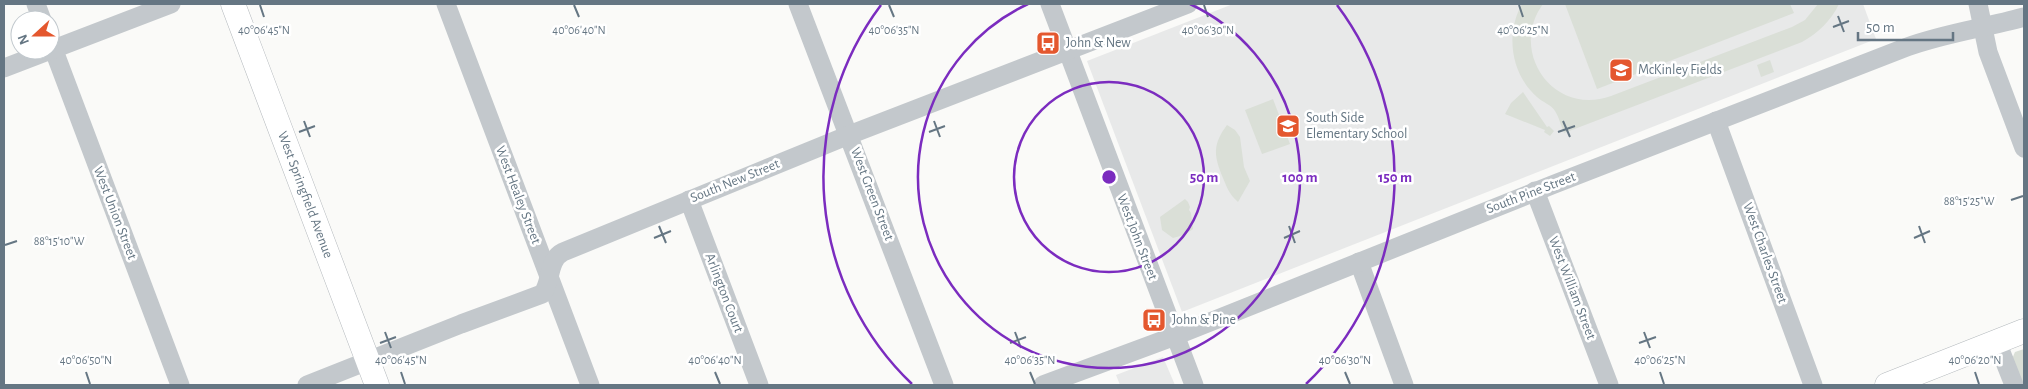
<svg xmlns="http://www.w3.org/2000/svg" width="2028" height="389" font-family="'Alegreya Sans',sans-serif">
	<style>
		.built { fill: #e8e9e9 }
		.green { fill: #dadfd7 }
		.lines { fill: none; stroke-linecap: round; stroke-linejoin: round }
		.major-casing { stroke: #b5babe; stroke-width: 25 }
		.minor { stroke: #c3c8cc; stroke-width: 19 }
		.major { stroke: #fff; stroke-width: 24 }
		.ticks { fill: none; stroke: #657683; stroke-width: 2 }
		.ring { fill: none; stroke: #7b2cbf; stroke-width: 2.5 }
		.labels { text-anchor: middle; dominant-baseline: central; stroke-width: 5; stroke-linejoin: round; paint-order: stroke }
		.poi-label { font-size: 14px; fill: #657683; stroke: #fff; text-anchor: start }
		.street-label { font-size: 14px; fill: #657683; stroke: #fff }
		.ticks-label { font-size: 12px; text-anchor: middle; fill: #657683; stroke: #fff; stroke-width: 5; stroke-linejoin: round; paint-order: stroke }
		.centre { fill: #7b2cbf; stroke: #fff; stroke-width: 2.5 }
		.ring-label { font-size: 15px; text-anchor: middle; font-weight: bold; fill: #7b2cbf; stroke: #fff; stroke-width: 5; stroke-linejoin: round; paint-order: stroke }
	</style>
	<rect width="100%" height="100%" fill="#fafaf8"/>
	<!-- built -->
	<g class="built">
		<polygon points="1233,4 1863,4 1876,39 1182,312 1087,61"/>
		<polygon points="1163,357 1175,385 1120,385 1116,375"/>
	</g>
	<!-- green -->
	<g class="green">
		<path d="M1522,4H1543C1508,52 1554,117 1611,96L1792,27L1805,20L1818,4H1839C1831,21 1818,33 1802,42L1564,133C1561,126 1559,117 1555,111C1552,105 1542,102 1537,97C1511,74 1505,34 1522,4Z"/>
		<polygon points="1565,4 1790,4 1794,13 1597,89"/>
		<polygon points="1770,60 1774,72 1761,77 1757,65"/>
		<polygon points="1523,92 1547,127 1549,126 1554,131 1550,136 1544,132 1545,130 1505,114 1511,103"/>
		<polygon points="1273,99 1290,144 1262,154 1245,110"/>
		<path d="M1227,125L1235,130L1240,137L1244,167L1250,181L1238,202C1230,195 1227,188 1223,178C1214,156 1212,145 1227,125Z"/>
		<polygon points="1185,199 1188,202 1190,207 1189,210 1191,213 1193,229 1184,235 1173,238 1162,230 1160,217"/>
		<polygon points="2024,349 2024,385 2021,385 2012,359 2015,352"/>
	</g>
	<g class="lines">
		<!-- major casing -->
		<g class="major-casing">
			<g id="major">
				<path id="s1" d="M233,4L377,385"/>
				<polyline points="1887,385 2024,331"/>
			</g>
		</g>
		<!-- minor -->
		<g class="minor">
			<polyline points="36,4 42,20"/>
			<polyline points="446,4 590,385"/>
			<polyline points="798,4 944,385"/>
			<polyline points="1050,4 1194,385"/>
			<polyline points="1978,4 1988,52 2024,148"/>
			<polyline points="50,40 180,385"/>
			<polyline points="4,68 171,4"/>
			<polyline points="1716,121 1813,385"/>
			<polyline points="1535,191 1609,385"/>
			<polyline points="689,200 759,385"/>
			<polyline points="1359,262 1404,385"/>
			<polyline points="1997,342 2014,385"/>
			<path d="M307,385L461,324L542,294C552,283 547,260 563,252L849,135L1188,4"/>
			<path d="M1043,385L1175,336L1552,185L1907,47C1945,33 1985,28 2024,17"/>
		</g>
		<!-- major -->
		<use href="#major" class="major"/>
	</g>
	<!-- ticks -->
	<path class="ticks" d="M260,5L264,17M574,5L579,17M889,5L894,17M1204,5L1208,17M1519,5L1523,17M1838,16L1844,32M1833,27L1849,21M304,121L310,137M934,121L940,137M1563,121L1570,137M299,132L315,126M929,132L945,126M1558,132L1575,126M2011,200L2023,196M659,226L666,243M1289,226L1295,243M1919,226L1925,243M654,238L671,231M1284,238L1300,231M1914,238L1930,231M5,245L17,241M385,332L391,348M1015,332L1021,348M1644,332L1650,348M380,343L396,337M1010,343L1026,337M1639,343L1656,337M86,372L90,384M401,372L405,384M715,372L720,384M1030,372L1035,384M1345,372L1350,384M1660,372L1664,384M1975,372L1979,384"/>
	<!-- distance rings -->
	<g class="ring">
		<circle cx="1109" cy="177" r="95"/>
		<path d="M1190 4A191 191 0 1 1 1028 4"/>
		<path d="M912 384A286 286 0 0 1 881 5M1337 5A286 286 0 0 1 1306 384"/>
	</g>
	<!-- icons -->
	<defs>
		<g id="bus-square" transform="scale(1.25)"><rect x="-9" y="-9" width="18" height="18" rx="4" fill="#e4572e" stroke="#fff"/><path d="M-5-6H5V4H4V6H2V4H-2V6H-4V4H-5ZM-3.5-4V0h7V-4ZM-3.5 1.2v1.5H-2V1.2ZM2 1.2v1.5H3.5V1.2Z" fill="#fff"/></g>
		<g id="school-square" transform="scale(1.25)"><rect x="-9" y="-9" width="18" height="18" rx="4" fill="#e4572e" stroke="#fff"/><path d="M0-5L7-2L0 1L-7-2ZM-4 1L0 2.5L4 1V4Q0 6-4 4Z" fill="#fff"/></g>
	</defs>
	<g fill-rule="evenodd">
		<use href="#bus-square" x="1048" y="43"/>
		<use href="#school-square" x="1621" y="70"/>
		<use href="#school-square" x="1288" y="126"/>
		<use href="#bus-square" x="1154" y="320"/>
	</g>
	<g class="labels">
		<!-- poi labels -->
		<g class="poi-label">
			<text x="1066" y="43">John &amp; New</text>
			<text x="1638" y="70">McKinley Fields</text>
			<text x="1306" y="118">South Side<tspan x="1306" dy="16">Elementary School</tspan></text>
			<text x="1172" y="320">John &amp; Pine</text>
		</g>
		<!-- street labels -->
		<g class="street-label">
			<text transform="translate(735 181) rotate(-22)">South New Street</text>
			<text transform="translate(1531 193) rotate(-21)">South Pine Street</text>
			<text transform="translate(872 194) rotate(69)">West Green Street</text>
			<text stroke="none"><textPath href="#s1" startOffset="204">West Springfield Avenue</textPath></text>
			<text transform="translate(518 195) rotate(69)">West Healey Street</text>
			<text transform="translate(115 213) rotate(69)">West Union Street</text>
			<text transform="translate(1137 237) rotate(69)">West John Street</text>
			<text transform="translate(1765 253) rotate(70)">West Charles Street</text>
			<text transform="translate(1572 288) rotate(69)">West William Street</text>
			<text transform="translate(724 293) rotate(69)">Arlington Court</text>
		</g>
	</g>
	<g class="ticks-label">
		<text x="264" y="34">40°06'45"N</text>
		<text x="579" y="34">40°06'40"N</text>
		<text x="894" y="34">40°06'35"N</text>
		<text x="1208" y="34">40°06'30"N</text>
		<text x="1523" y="34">40°06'25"N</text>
		<text x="1969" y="205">88°15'25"W</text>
		<text x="59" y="245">88°15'10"W</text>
		<text x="86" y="364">40°06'50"N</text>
		<text x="401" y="364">40°06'45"N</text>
		<text x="715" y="364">40°06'40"N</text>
		<text x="1030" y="364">40°06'35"N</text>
		<text x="1345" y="364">40°06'30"N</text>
		<text x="1660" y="364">40°06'25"N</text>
		<text x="1975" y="364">40°06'20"N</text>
	</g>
	<circle cx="1109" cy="177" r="8" class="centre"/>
	<g class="ring-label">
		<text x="1204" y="182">50 m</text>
		<text x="1300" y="182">100 m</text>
		<text x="1395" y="182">150 m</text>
	</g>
	<!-- border -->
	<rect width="2028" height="389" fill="none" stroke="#657683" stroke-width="10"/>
	<!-- north arrow -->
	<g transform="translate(35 35) rotate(249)"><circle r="24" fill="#ffffff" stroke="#c1c8cd"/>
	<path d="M0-4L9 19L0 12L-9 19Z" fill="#e4572e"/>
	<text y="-8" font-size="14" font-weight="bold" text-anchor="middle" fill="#657683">N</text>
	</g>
	<!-- scale -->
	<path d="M1858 32v8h95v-8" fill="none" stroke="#657683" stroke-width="2.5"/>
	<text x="1866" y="32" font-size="15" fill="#657683" stroke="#ffffff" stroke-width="4" paint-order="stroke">50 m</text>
</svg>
